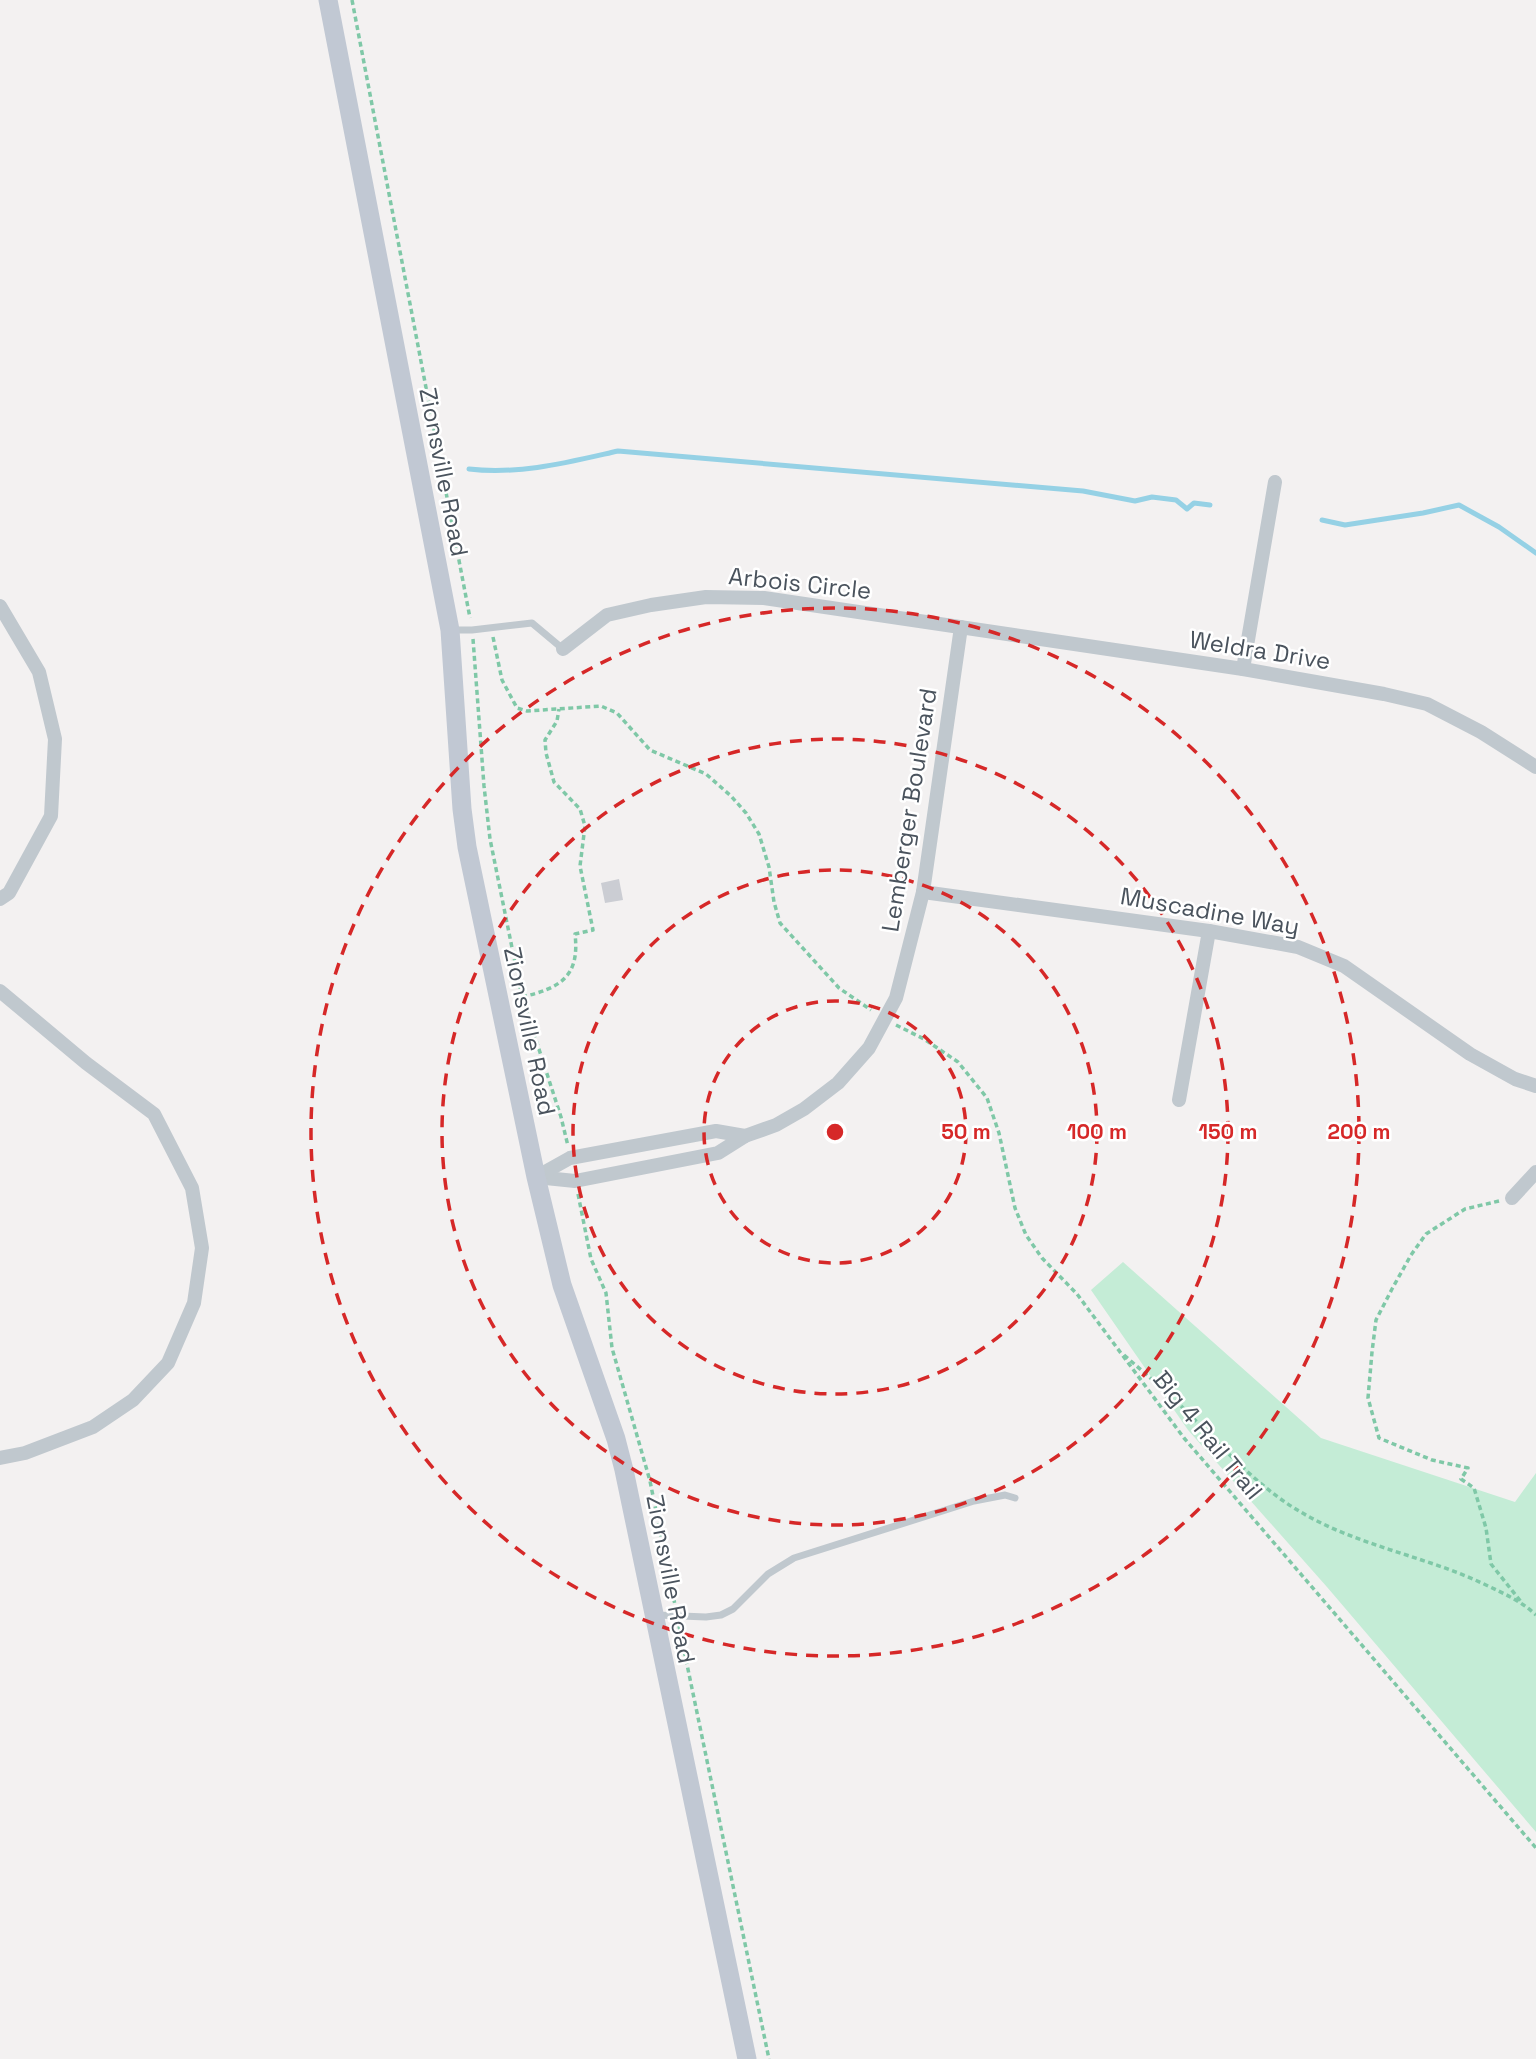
<svg xmlns="http://www.w3.org/2000/svg" width="1536" height="2059" font-family="'Space Grotesk',sans-serif">
	<style>
		.green { fill: #c4ecd6 }
		.lines { fill: none; stroke-linecap: round; stroke-linejoin: round }
		.stream { stroke: #95d1e5; stroke-width: 5 }
		.building { fill: #cbcdd3 }
		.path { stroke: #7fc8a7; stroke-width: 3.5; stroke-dasharray: 5 3.5; stroke-linecap: butt }
		.service { stroke: #c0c8ce; stroke-width: 7 }
		.minor { stroke: #c0c8ce; stroke-width: 14 }
		.secondary { stroke: #c1c8d3; stroke-width: 19 }
		.ring { fill: none; stroke: #d62828; stroke-width: 3.5; stroke-dasharray: 12 9 }
		.labels { text-anchor: middle; dominant-baseline: central; stroke-width: 5; stroke-linejoin: round; paint-order: stroke }
		.street-label { font-size: 24px; fill: #4a535d; stroke: #fff }
		.centre { fill: #d62828; stroke: #fff; stroke-width: 3.5 }
		.ring-label { font-size: 21px; text-anchor: middle; font-weight: bold; fill: #d62828; stroke: #fff; stroke-width: 5; stroke-linejoin: round; paint-order: stroke }
	</style>
	<rect width="100%" height="100%" fill="#f3f1f1"/>
	<!-- green -->
	<polygon class="green" points="1123,1262 1321,1438 1515,1502 1536,1473 1536,1832 1327,1587 1188,1430 1091,1290"/>
	<g class="lines">
		<!-- stream -->
		<g class="stream">
			<path d="M469,469C520,475 569,462 618,451L1083,491L1135,501L1152,497L1176,500L1187,509L1194,503L1210,505"/>
			<polyline points="1322,520 1345,525 1423,513 1459,505 1499,527 1536,553"/>
		</g>
	</g>
	<!-- building -->
	<polygon class="building" points="619,879 623,900 605,903 601,883"/>
	<g class="lines">
		<!-- path -->
		<g class="path">
			<polyline points="352,0 470,618"/>
			<polyline points="493,637 502,680 517,708 527,711 601,706 617,713 650,750 706,774 731,796 746,813 759,834 769,867 774,902 780,923 839,988 871,1010"/>
			<polyline points="473,639 484,786 490,839 522,997 561,1117 568,1146"/>
			<path d="M522,997C560,988 580,977 575,934L593,930L580,866L585,826L580,809L554,782L546,753L545,740L557,721L559,709"/>
			<polyline points="896,1025 924,1039 958,1062 987,1098 999,1133 1015,1208 1026,1235 1042,1258 1077,1294 1184,1438 1536,1848"/>
			<polyline points="578,1194 591,1259 606,1293 612,1348 650,1481 675,1605"/>
			<polyline points="1499,1201 1465,1209 1426,1234 1411,1255 1392,1289 1376,1320 1372,1352 1368,1398 1379,1438 1432,1460 1468,1468 1461,1479 1474,1488 1486,1528 1491,1564 1522,1603"/>
			<path d="M1124,1355C1149,1377 1173,1397 1195,1420C1227,1452 1260,1488 1299,1511C1357,1546 1426,1556 1486,1585C1505,1594 1521,1601 1536,1615"/>
			<polyline points="679,1626 769,2059"/>
		</g>
		<!-- service -->
		<g class="service">
			<polyline points="451,630 472,630 532,623 563,649"/>
			<polyline points="657,1615 706,1617 721,1615 733,1609 768,1574 794,1558 974,1501 1005,1495 1015,1498"/>
		</g>
		<!-- minor -->
		<g class="minor">
			<polyline points="0,606 39,672 55,739 51,816 9,893 0,899"/>
			<polyline points="563,649 607,615 651,605 706,597 764,598 1243,669 1384,694 1427,704 1481,732 1536,767"/>
			<polyline points="1243,669 1275,482"/>
			<polyline points="923,892 1209,931 1298,947 1344,966 1470,1054 1515,1079 1536,1086"/>
			<polyline points="0,991 86,1063 154,1114 192,1188 202,1248 194,1303 168,1363 133,1400 93,1427 25,1453 0,1458"/>
			<polyline points="1179,1100 1209,931"/>
			<polyline points="536,1177 575,1181 718,1153 745,1136 776,1125 804,1109 838,1083 869,1048 896,998 923,892 961,627"/>
			<polyline points="536,1177 570,1158 716,1131 745,1136"/>
			<polyline points="1512,1198 1536,1172"/>
		</g>
		<!-- secondary -->
		<polyline class="secondary" points="328,0 450,630 462,809 467,847 536,1177 562,1285 616,1439 624,1470 747,2059"/>
	</g>
	<!-- distance rings -->
	<g class="ring">
		<circle cx="835" cy="1132" r="131"/>
		<circle cx="835" cy="1132" r="262"/>
		<circle cx="835" cy="1132" r="393"/>
		<circle cx="835" cy="1132" r="524"/>
	</g>
	<g class="labels">
		<!-- street labels -->
		<g class="street-label">
			<text transform="translate(444 472) rotate(79)">Zionsville Road</text>
			<text transform="translate(800 583) rotate(6)">Arbois Circle</text>
			<text transform="translate(1260 650) rotate(9)">Weldra Drive</text>
			<text transform="translate(909 810) rotate(-81)">Lemberger Boulevard</text>
			<text transform="translate(1210 911) rotate(10)">Muscadine Way</text>
			<text transform="translate(530 1031) rotate(78)">Zionsville Road</text>
			<text transform="translate(1208 1435) rotate(51)">Big 4 Rail Trail</text>
			<text transform="translate(671 1579) rotate(79)">Zionsville Road</text>
		</g>
	</g>
	<circle cx="835" cy="1132" r="10" class="centre"/>
	<g class="ring-label">
		<text x="966" y="1139">50 m</text>
		<text x="1097" y="1139">100 m</text>
		<text x="1228" y="1139">150 m</text>
		<text x="1359" y="1139">200 m</text>
	</g>
</svg>
